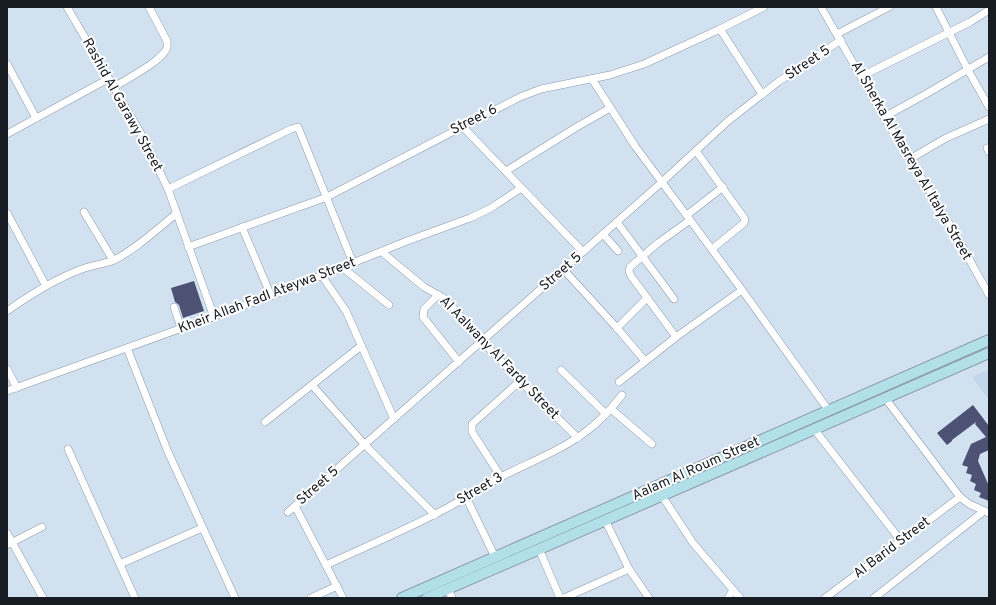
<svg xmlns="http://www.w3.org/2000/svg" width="996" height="605" font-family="Overpass,sans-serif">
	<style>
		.built { fill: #c2d7ec }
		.building { fill: #4d5275 }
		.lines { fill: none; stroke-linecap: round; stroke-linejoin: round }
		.street-casing { stroke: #8c9aa8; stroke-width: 8 }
		.secondary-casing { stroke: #8c9aa8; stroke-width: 12 }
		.street { stroke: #fff; stroke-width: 7 }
		.secondary { stroke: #b2e0e8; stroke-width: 10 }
		.labels { text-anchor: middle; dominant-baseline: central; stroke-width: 4; stroke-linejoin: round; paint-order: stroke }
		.street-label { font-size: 14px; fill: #171d22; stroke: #fff }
	</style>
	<rect width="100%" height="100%" fill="#d1e1f0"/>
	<!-- built -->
	<polygon class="built" points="989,369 989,400 972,377"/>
	<!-- building -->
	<g class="building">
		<polygon points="194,281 204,311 183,318 179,305 175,302 171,288"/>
		<polygon points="973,405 989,426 989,450 980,454 978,461 989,486 989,501 979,497 981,493 974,490 976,484 970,481 972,475 966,473 968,467 962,465 971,444 986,437 975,424 976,422 952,440 952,441 947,445 937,433"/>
	</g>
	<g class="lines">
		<!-- street casing -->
		<g class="street-casing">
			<g id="street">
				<polyline points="67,7 140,132 154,160 168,189 214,317"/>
				<polyline points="821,7 884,117 952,228 989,295"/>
				<polyline points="936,7 968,70 989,107"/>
				<polyline points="720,29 762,94"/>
				<polyline points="837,34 889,7"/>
				<polyline points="7,64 36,118"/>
				<polyline points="862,76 970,22 989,10"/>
				<polyline points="592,79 635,146 742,290 829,411"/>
				<path d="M114,87C128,78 157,64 166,50C168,47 167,45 167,41L149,7"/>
				<polyline points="884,117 926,94 989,57"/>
				<polyline points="462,126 583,252"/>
				<polyline points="7,134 108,79"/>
				<polyline points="987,148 989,152"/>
				<polyline points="696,151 745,219 744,223 712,249"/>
				<polyline points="910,159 946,138 989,119"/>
				<polyline points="506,171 575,128 610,108"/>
				<polyline points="168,189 291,129 298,127 353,263"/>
				<polyline points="84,212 113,260"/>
				<polyline points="7,213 46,286"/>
				<polyline points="687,215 723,187"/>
				<polyline points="617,222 674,299"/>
				<polyline points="242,227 271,296"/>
				<polyline points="603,234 618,251"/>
				<polyline points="188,247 327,197 520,97 541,89 610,75 644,64 720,29 764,7"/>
				<polyline points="382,252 424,287 442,297 449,303 482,341 520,381 578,438"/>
				<polyline points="343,268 389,305"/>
				<polyline points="563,269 617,328 645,361"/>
				<polyline points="322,276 346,311 394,419"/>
				<polyline points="438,295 424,309 423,317 459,362"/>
				<polyline points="174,307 181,328"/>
				<path d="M7,311C31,294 55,279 82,269C92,265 105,264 114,260C135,250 157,229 176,214"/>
				<polyline points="617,328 647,298"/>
				<polyline points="676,337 631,276 629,271 630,267 658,243 690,220"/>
				<polyline points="127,348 168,452 235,598"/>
				<polyline points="7,369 17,388"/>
				<polyline points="561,370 606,414"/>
				<polyline points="619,382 676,337 742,290"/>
				<polyline points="312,385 365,445 435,515"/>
				<polyline points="7,391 271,296 407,241 470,218 491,208 521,188"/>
				<polyline points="885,398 960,497 969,504 989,513"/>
				<polyline points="611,409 652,444"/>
				<polyline points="265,422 361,346"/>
				<polyline points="814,429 901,541"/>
				<polyline points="68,449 135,598"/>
				<polyline points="501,477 472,432 472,424 520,381"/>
				<polyline points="662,496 693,543 740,598"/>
				<polyline points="466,497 495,557"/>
				<polyline points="295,506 343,598"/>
				<polyline points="288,512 662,182 728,121 778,82 841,40"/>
				<polyline points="605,520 629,569 649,598"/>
				<polyline points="7,533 43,598"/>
				<polyline points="7,545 42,527"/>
				<polyline points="539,549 560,598"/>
				<polyline points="120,564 202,528"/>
				<path d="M326,565C367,546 408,529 447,508C464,499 480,488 497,479C527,463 561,451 588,430C601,420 612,408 622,395"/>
				<polyline points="448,589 452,598"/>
				<polyline points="311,598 337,586"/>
				<polyline points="564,598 629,569"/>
				<polyline points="728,598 733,590"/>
				<polyline points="825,598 960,497"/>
				<polyline points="874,598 984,511"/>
			</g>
		</g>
		<!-- secondary casing -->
		<g class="secondary-casing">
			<g id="secondary">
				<polyline points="402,598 989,340"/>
				<polyline points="427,598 989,353"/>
			</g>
		</g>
		<!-- street -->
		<use href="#street" class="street"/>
		<!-- secondary -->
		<use href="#secondary" class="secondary"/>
	</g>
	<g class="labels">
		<!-- street labels -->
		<g class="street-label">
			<text transform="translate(808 63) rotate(-34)">Street 5</text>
			<text transform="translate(122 105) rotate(61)">Rashid Al Garawy Street</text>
			<text transform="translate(474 120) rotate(-27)">Street 6</text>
			<text transform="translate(911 161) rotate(60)">Al Sherka Al Masreya Al Italya Street</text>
			<text transform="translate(561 272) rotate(-41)">Street 5</text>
			<text transform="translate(267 296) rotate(-21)">Kheir Allah Fadl Ateywa Street</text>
			<text transform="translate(499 358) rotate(46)">Al Aalwany Al Fardy Street</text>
			<text transform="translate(696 469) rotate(-24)">Aalam Al Roum Street</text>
			<text transform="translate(318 486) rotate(-41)">Street 5</text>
			<text transform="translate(480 489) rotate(-30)">Street 3</text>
			<text transform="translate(892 548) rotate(-37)">Al Barid Street</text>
		</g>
	</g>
	<!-- border -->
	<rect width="996" height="605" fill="none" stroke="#171d22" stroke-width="16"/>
</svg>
